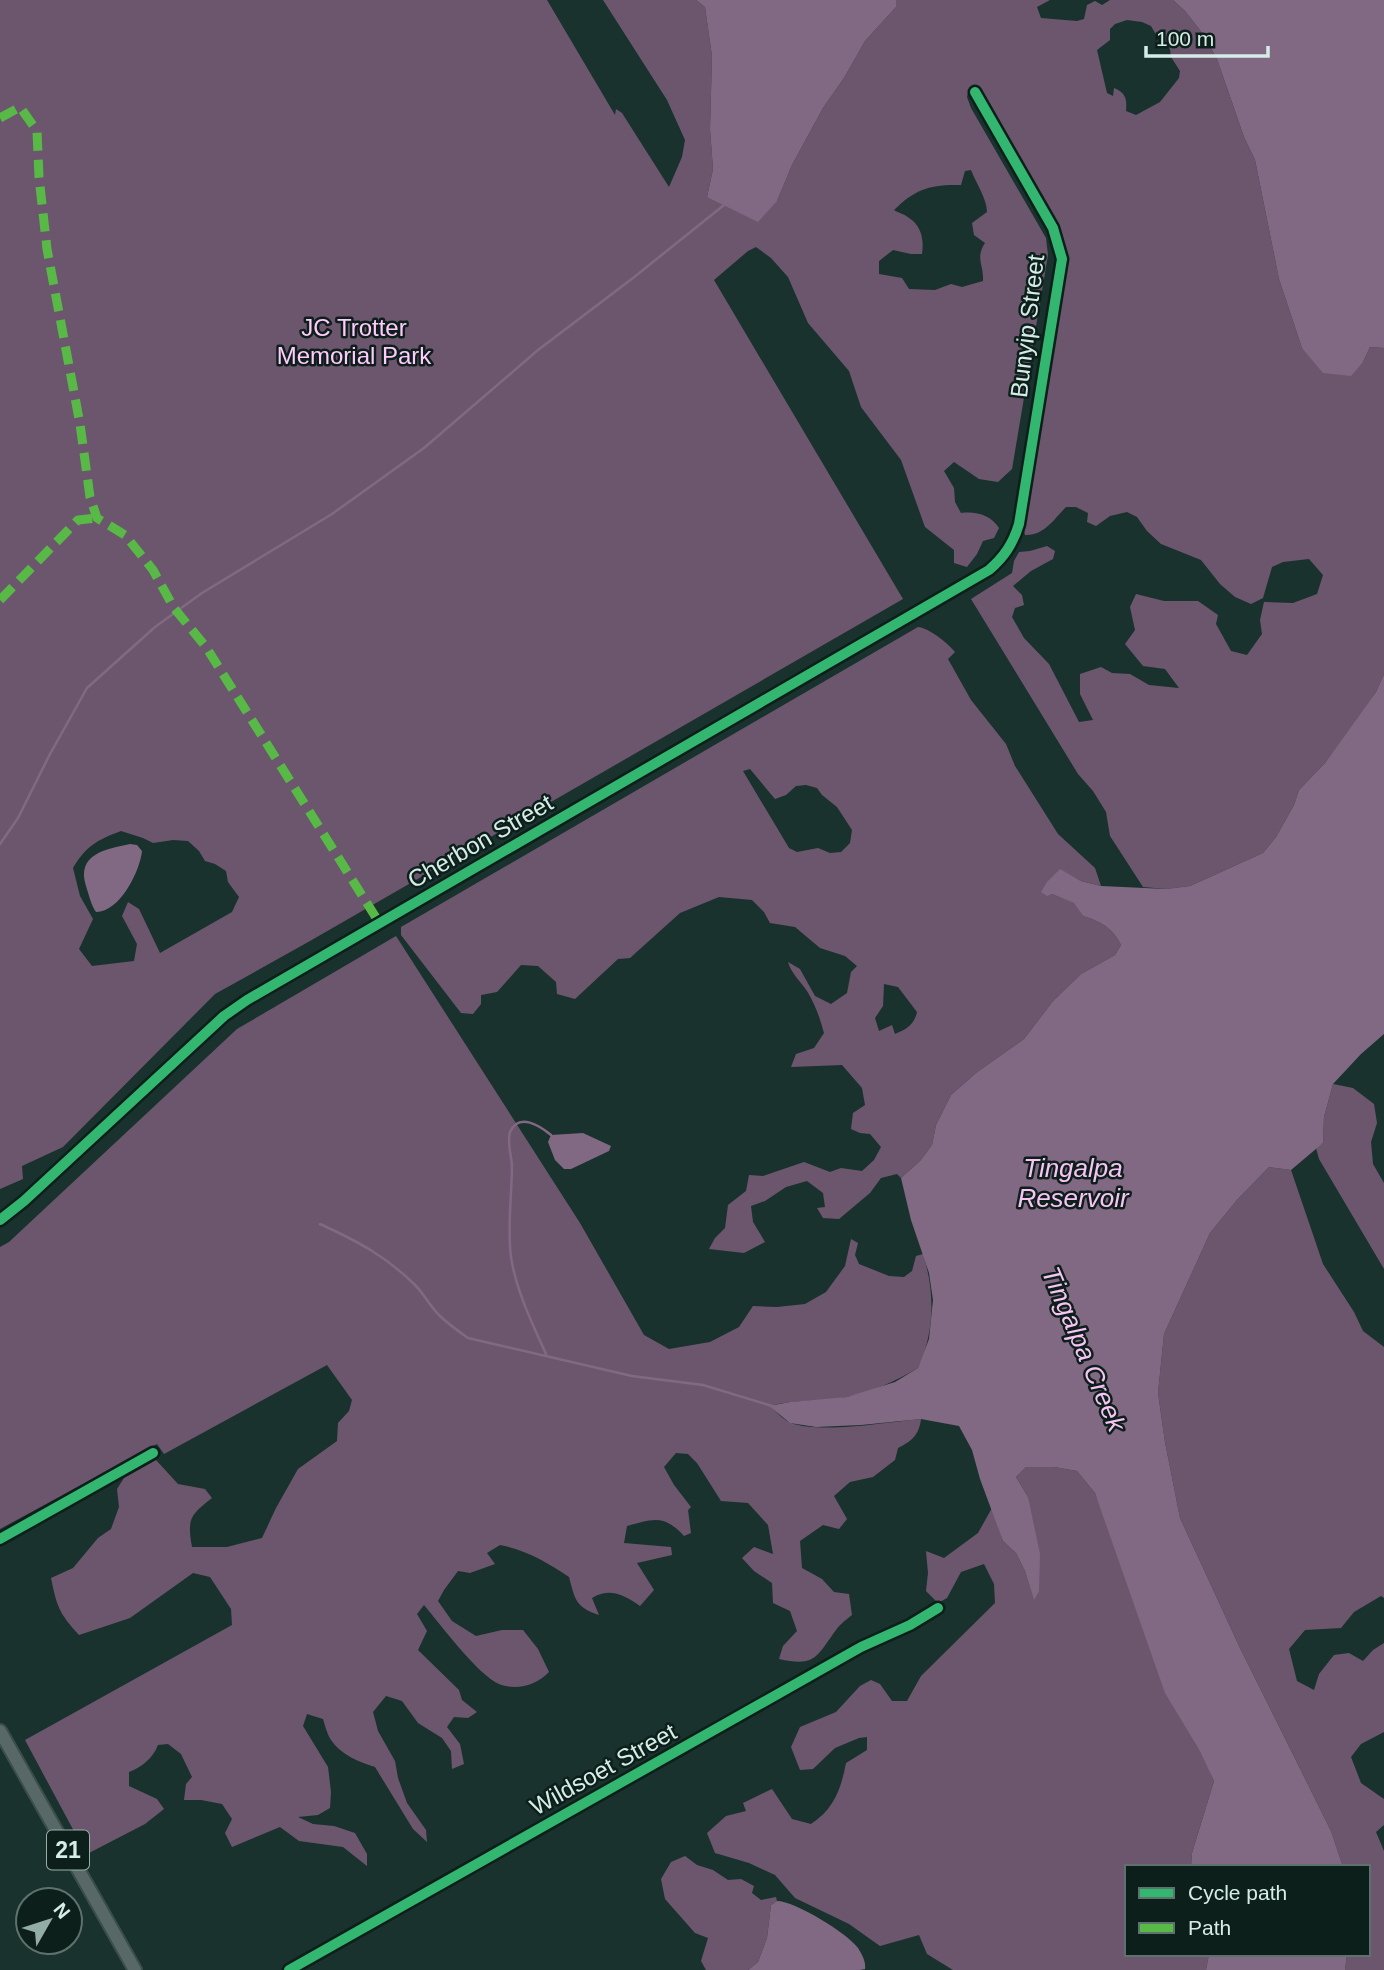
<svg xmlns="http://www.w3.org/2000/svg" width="1384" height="1970" font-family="Helvetica,sans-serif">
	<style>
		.forest { fill: #6c566e; fill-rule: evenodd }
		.water { fill: #826983 }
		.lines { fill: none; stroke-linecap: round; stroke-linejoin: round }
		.stream { stroke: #826983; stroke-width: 2.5 }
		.minor-casing { stroke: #3a4e4a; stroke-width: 10 }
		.trunk-casing { stroke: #3a4e4a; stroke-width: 16 }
		.minor { stroke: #5e6967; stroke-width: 7 }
		.trunk { stroke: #576866; stroke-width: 12 }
		.quiet { stroke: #58b947; stroke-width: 9; stroke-dasharray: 18 9; stroke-linecap: butt }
		.cycleway-casing { stroke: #0d1f1b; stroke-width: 15 }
		.cycleway { stroke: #33b770; stroke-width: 10 }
		.labels { text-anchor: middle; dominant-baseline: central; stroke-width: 5; stroke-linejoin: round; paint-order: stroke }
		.shield { fill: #0d1f1b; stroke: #9aafaa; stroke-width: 2 }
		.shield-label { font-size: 23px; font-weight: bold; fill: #d6ede7 }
		.street-label { font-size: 24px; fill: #d6ede7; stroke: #0d1f1b }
		.park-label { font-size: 24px; fill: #ffcafc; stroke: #0d1f1b }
		.water-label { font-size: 26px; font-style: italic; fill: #f8c4f5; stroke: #0d1f1b }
	</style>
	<rect width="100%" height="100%" fill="#1a322e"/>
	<!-- forest -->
	<g class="forest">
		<path d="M0,0H547L615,115L616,109L622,113L669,187L682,157L685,140L667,100L603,0H696L705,7L712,56L710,129L713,169L707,197L777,201L792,165L823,108L844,78L865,41L896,7V0H1050L1037,7L1041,18L1077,21L1084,19L1087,5L1095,1L1102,5L1110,0H1173L1185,11L1203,34L1217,59L1244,137L1255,160L1279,279L1302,348L1363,362L1370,347L1384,348V674L1376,692L1360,716L1325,763L1299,790L1294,805L1276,837L1263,853L1190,886L1166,889L1143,887L1110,836L1106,812L1093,791L1078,774L971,599L1012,573L1014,561L1019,552L1030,551L1047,546L1055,551L1053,559L1031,571L1013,586L1022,595L1024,605L1015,608L1012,617L1024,638L1049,664L1079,722L1093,720L1080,694V674L1101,667L1112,673L1130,674L1149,685L1179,688L1165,669L1143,666L1125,644L1135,630L1130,607L1136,594L1164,601H1198L1218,615L1216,624L1231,651L1247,655L1262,634L1260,620L1264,602L1293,603L1317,594L1323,575L1309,559L1283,562L1272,567L1263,598L1251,604L1235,597L1220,584L1201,560L1161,544L1147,531L1137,517L1127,512L1110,516L1096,526L1087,522L1088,513L1076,507H1066C1054,519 1044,536 1025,535L1023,525L1065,253L1055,225L976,89L968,92L967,97L971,108L1046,238L1048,255L1012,469L998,482L979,479L954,462L944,471L954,488L955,502L961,513C976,511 991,515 999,528L994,538L983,541L977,554L967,567L954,563V550L925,527L901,460L861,407L849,371L808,323L788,277L771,258L756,247L748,251L714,280L903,599L310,941L215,994L63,1147L22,1166L23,1179L0,1189ZM1127,20L1142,22L1151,26L1158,38L1170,49L1171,57L1180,71L1179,78L1160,102L1136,115L1126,111C1127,99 1126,93 1114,88L1113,96L1107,93L1097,50L1110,40V29L1115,24ZM971,170C976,183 987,199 987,212L972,223L974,235L985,243C975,258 984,265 983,281L962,287L951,284L935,290L909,289L902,278L879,274V261L893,250L911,254H922C924,241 922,226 909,218C905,214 898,213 894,210C915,189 931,184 961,185L965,171ZM121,831L143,838L153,843L173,840L188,841L199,851L205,861L215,864L226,871L228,882L239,897L232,912L160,953L139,909L128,902L122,916L137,944L134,961L92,966L79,949L93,919L80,896L73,868C86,846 97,840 121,831Z"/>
		<path d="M918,627C929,628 948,643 955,652L948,659L971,700L1006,744L1015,766L1058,834L1095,868L1101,886L1081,881L1060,870L1052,894L1075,903L1083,916C1100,921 1113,928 1121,945L1115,955L1081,974L1053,1001L1024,1039L976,1073L951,1095L936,1125L932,1145L920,1161L901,1178L897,1174L881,1178L870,1193L839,1219L823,1218L817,1208L825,1207L823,1193L807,1181L786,1187L765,1201L751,1206L753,1222L765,1242L744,1253L709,1249L715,1238L725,1228L728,1205L746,1191L749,1175L763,1176L804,1162L830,1172L841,1168L862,1171L874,1160L881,1147L870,1134L860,1133L851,1129L853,1113L865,1105L862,1088L842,1065L791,1067L796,1054L814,1048L824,1033C820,1018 815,1004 807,991C800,981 791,973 788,962L800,969L815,996L831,1004L847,993L851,972L857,966L845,956L820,948L795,927L770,923L764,912L752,900L719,897L680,913L630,958L618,959L575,999L557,994L556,982L538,966L521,965L497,992L481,995V1004L473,1014L461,1013L401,935V927ZM750,769L775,799L786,795L796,786L806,785L817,788L822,795L837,807L852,830L850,843L841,852L830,853L818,848L797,852L789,848L743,771ZM884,984L898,987L917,1012C914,1025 907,1029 895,1034L892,1025L879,1031L875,1018L883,1006Z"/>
		<path d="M396,936L580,1223L644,1335L669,1349L710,1342L739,1327L753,1306L777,1307L805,1304L826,1292L845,1266L851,1239L858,1243L855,1255L859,1264L889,1276L904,1277L912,1271L916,1256L923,1254C935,1292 935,1331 918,1368C896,1381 872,1392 847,1397C821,1402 795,1399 770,1406C776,1412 784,1420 791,1423C821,1434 888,1422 921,1419C919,1435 912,1441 898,1448L895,1460L873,1477L850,1482L834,1496L847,1519L839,1529L823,1525L800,1541L802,1568L822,1579L834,1592L849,1594L852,1615C847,1619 840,1624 836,1630C816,1657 816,1667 779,1659L783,1646L797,1631L790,1611L773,1603L772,1583L754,1571L742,1558L754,1547L773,1554L768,1525L748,1503L721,1501L697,1463L688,1454L676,1453L664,1467L674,1485L691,1507L688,1510L691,1533L684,1536C664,1514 653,1519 627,1526L624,1543L671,1547L672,1555L637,1563L654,1590L640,1606C624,1595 610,1587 592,1598L599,1615C575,1607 575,1599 569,1577C548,1563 526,1550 500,1545L487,1553L495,1564L470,1573L458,1571L444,1590L438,1601L452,1621L476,1636L502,1630H523L538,1649L549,1672C537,1685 516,1691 499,1684C479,1676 440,1624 424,1605L417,1614L427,1631L418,1650L459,1690L462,1700L477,1712L468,1718L454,1717L447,1727L460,1744L464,1764L452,1769L451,1751L442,1738L418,1723L402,1701L386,1696L373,1712L378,1731L395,1761L398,1778L407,1803L426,1830L427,1842L413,1829L375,1767C359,1762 341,1755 331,1740C327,1734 325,1725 323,1719L307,1714L303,1726L328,1767L331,1792L330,1808L318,1815L298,1817L313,1824L334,1826L355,1833L367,1854V1866L343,1847L299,1841L280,1827L232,1847L225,1833L232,1819L222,1804L201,1800H184L186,1784L192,1777L181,1754L168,1744L158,1745C153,1758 142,1767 129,1772V1786L157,1799L164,1809L145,1824L89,1853L83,1848L25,1740L232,1625L231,1609L210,1577L193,1573L130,1618L79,1635C59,1613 57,1607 51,1578L73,1568L98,1538L111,1529L119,1507L117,1489L124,1478L156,1460L178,1484L205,1489L212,1498C190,1515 187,1519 192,1547H227L262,1538L276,1508L298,1469L337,1441L338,1423L349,1411L352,1400L327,1365L164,1454L157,1444L0,1529V1247L9,1242L237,1029Z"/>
		<polygon points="1333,1084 1353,1088 1374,1104 1377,1123 1371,1142 1373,1164 1384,1183 1384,1269 1319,1159 1316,1148 1323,1143 1324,1117"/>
		<polygon points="1269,1167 1291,1170 1323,1264 1354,1312 1363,1331 1384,1347 1384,1598 1381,1596 1354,1612 1341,1628 1305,1630 1289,1649 1297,1681 1314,1690 1319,1674 1334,1655 1349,1653 1363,1661 1373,1650 1384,1643 1384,1732 1361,1744 1351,1757 1361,1783 1384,1799 1384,1825 1376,1832 1384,1851 1384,1970 1345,1970 1347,1954 1368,1954 1368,1867 1343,1867 1331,1831 1240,1648 1180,1518 1165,1442 1158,1393 1164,1334 1210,1233 1237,1200"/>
		<path d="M1026,1467H1054L1077,1471L1095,1493L1214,1781L1192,1853L1191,1867H1127V1954H1209L1206,1970H953L927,1954L919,1935L880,1946L849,1924L795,1898L775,1875L749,1863L715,1853L707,1833L726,1816L746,1811L743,1803L772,1789L792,1819L811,1824C834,1809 841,1789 846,1763L867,1750V1737L859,1738L835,1748L813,1769L800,1770L791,1747L800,1727L836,1712L860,1686L871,1680L880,1684L892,1701H907L921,1676L995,1603L994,1584L984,1564L961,1572L947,1598L938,1603L926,1591L928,1573L926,1551L944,1558L978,1533L992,1508L1003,1541L1016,1553L1025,1571L1034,1599L1028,1497L1016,1477Z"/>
		<polygon points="685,1856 697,1865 713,1870 728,1880 741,1879 754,1886 752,1893 761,1900 776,1897 777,1901 771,1905 767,1938 758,1962 748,1970 706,1970 701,1961 708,1938 695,1933 665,1899 661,1879 671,1862"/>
	</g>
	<!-- water -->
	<g class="water">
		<polygon points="696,0 896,0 896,7 865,41 844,78 823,108 792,165 777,201 758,222 707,197 713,169 710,129 712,56 705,7"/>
		<polygon points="1173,0 1384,0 1384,348 1370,347 1363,362 1351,376 1323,373 1302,348 1279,279 1255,160 1244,137 1217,59 1203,34 1185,11"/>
		<path d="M1384,674V1034L1361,1054L1333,1084L1324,1117L1323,1143L1291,1170L1269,1167L1237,1200L1210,1233L1164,1334L1158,1393L1165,1442L1180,1518L1240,1648L1331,1831L1343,1867H1191L1192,1853L1214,1781L1200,1751L1165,1693L1095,1493L1077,1471L1054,1467H1026L1016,1477L1028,1497L1040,1554L1039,1591L1034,1600L1025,1571L1016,1553L1003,1541L980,1479L972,1450L959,1426L921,1419L861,1425L816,1427L790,1423L769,1406L790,1402L847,1397L895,1382L918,1368L929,1339L933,1300L929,1273L911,1220L901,1178L920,1161L932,1145L936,1125L951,1095L976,1073L1024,1039L1053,1001L1081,974L1115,955L1121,945C1113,928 1100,921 1083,916L1074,903L1052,894L1047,896L1041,892L1047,882L1060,869L1081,881L1101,886L1166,889L1190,886L1263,853L1276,837L1294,805L1299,790L1325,763L1359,716L1376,692Z"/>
		<path d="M130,844L137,845L142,851C140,871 120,912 96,912C91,905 89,895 86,886C76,854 106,849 130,844Z"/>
		<polygon points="583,1133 611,1146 609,1151 571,1169 564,1169 555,1160 548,1142 551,1135"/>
		<path d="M777,1901C795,1901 847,1933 858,1948C862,1955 866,1961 865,1969L860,1970H748L758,1962L767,1938L771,1905Z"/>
		<polygon points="1209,1954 1347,1954 1345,1970 1206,1970"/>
	</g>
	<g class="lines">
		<!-- stream -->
		<g class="stream">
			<polyline points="0,844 18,818 50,754 87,688 155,627 202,593 332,514 424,448 538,350 633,278 724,205"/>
			<path d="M320,1224C357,1241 386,1256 415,1285C424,1294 430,1306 439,1315C448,1324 458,1331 468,1338L632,1376L703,1385L772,1406"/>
			<path d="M546,1354C532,1323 516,1290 511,1257C507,1226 512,1195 512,1165C511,1155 507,1141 510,1132C519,1112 540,1126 551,1135"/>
		</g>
		<!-- minor casing -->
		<g class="minor-casing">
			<g id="minor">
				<path d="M0,1220L24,1201L224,1016L247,1000L989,570C1004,557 1013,544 1019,524L1062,259L1053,228L975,92"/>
				<polyline points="0,1539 153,1453"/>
				<polyline points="289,1970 861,1647 910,1625 938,1608"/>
			</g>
		</g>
		<!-- trunk casing -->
		<g class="trunk-casing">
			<polyline id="trunk" points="0,1731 135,1970"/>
		</g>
		<!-- minor -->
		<use href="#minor" class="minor"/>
		<!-- trunk -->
		<use href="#trunk" class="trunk"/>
		<!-- quiet -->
		<g class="quiet">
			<polyline points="0,118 20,107 37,131 39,177 47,249 80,424 90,497 97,518 125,535 153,570 174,608 206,647 380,924"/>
			<polyline points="0,600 78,520 97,518"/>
		</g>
		<!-- cycleway casing -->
		<g class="cycleway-casing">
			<g id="cycleway">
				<path d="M0,1220L24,1201L224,1016L247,1000L989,570C1004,557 1013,544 1019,524L1062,259L1053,228L975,92"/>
				<polyline points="0,1539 153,1453"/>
				<polyline points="289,1970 861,1647 910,1625 938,1608"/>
			</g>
		</g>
		<!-- cycleway -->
		<use href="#cycleway" class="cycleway"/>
	</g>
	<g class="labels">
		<!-- shield labels -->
		<rect class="shield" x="47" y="1830.5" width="42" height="39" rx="5"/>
		<g class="shield-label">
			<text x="68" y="1850">21</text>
		</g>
		<!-- street labels -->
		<g class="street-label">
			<text transform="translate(1027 326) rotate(-83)">Bunyip Street</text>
			<text transform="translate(480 841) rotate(-30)">Cherbon Street</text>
			<text transform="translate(603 1769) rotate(-29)">Wildsoet Street</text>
		</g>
		<!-- park labels -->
		<g class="park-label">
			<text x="354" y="327">JC Trotter<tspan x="354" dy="28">Memorial Park</tspan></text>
		</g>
		<!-- water labels -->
		<g class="water-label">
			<text x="1073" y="1168">Tingalpa<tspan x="1073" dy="30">Reservoir</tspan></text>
			<text transform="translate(1084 1349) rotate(67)">Tingalpa Creek</text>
		</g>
	</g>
	<!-- legend -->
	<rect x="1125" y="1865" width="245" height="91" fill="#0d1f1b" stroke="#5d716d" stroke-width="2"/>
	<rect x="1139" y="1888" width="35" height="10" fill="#33b770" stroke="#5d716d" stroke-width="2"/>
	<text x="1188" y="1900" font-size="21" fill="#d6ede7">Cycle path</text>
	<rect x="1139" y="1923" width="35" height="10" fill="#58b947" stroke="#5d716d" stroke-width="2"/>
	<text x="1188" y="1935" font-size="21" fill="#d6ede7">Path</text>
	<!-- north arrow -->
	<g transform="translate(49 1921) rotate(51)"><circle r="33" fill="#0d1f1b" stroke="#5d716d" stroke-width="2"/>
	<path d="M0-5L12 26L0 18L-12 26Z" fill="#94aca6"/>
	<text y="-10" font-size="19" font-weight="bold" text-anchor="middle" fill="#d6ede7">N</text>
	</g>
	<!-- scale -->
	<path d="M1146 46v10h122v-10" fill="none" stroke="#d6ede7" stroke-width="3.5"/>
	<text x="1156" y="46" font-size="21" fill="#d6ede7" stroke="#0d1f1b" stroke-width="5" paint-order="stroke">100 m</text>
</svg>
